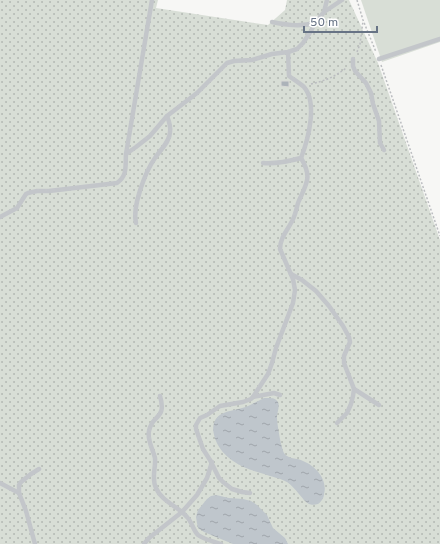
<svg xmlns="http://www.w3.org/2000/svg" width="440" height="544" font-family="Overpass,sans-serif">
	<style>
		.green { fill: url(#green-dots) }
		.pitch { fill: #d8ded6 }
		.water { fill: url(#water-ripples) }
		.building { fill: #acb2b9; stroke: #d9d9d7 }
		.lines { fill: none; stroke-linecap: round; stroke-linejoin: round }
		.path { stroke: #bbbdc0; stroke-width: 1.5; stroke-dasharray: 2 2; stroke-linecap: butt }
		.lane { stroke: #c3c6ca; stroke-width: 4.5 }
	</style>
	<defs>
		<pattern id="green-dots" width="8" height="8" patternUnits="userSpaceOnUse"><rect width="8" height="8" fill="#d8ded6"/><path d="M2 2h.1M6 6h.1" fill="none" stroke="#b3b8b3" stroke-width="1.8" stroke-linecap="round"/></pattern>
		<pattern id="water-ripples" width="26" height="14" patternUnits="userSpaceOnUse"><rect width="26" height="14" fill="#bfc6cc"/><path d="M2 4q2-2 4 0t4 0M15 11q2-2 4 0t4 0" fill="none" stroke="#9fa5ab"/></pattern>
	</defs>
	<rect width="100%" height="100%" fill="#f7f7f5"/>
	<!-- green -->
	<polygon class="green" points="0,0 158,0 156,8 268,25 285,10 287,0 349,0 378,63 440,240 440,544 0,544"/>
	<!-- pitch -->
	<polygon class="pitch" points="361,0 440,0 440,42 382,62"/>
	<!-- water -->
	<g class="water">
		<path d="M264,398C270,398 275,397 278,402C280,407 277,412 277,417C277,424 281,447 284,453C287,459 298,458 303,461C316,466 328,480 324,494C324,498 321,502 318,504C315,505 311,505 309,504C302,500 296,488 287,482C280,478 272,477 264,474C245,469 224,460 216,441C214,436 212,429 214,423C218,411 232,411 242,408C250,406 257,401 264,398Z"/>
		<polygon points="216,495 229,498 243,499 251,501 257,505 267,515 273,528 285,538 288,544 233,544 204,532 198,528 197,523 196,517 198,510 207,499 211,496"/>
	</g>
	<!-- building -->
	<polygon class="building" points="281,81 289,81 289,87 281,86"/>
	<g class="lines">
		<!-- path -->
		<g class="path">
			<polyline points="357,0 363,20 376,52"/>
			<polyline points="357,52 360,44 363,21"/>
			<polyline points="381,65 440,236"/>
			<path d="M311,84C324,81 335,77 346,68"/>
		</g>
		<!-- lane -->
		<g class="lane">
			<polyline points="324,12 327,0"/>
			<path d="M272,22C287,25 300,27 315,23"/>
			<polyline points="353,59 353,66 355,71 366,83 371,93 373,104 379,121 380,143 384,150"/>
			<polyline points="379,59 440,39"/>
			<polyline points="126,154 152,0"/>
			<path d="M263,163C277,164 289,161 301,158C308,140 318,103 304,87C301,84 293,79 289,76L288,52"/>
			<path d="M0,217L17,208L26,194L28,193L37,191H49L117,183C128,175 125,166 126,154L136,147L150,136L167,116L197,93L227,63L234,61L252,60L272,54L288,52L297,49L303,43L311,31L315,23L324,12L342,0"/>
			<path d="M136,223C132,207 145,172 155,158C160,150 170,142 170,132C171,126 169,121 167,116"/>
			<polyline points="291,274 302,280 316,291 329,306 343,326 349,337 350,342 344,356 344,363 354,389 353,396 351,404 347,413 337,423"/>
			<polyline points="354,389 379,405"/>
			<path d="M160,396C167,420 152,414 149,431C147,441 153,449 155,458C156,468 151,478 156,488C162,502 178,506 187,517C192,522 193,530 198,535C205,540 213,541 221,544"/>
			<polyline points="253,397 274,393 280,395"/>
			<polyline points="0,483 19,493"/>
			<path d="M250,493L242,492L232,489L223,482L219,478L210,460L203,449L196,429V425L200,418L207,415L220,406L243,402L251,399L253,397L268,374L272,363L276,348L293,303L295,290L293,279L280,249C280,239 286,232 291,223C295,217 296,210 298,203C306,184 313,178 301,158"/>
			<polyline points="35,544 26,511 19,493 19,485 21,482 31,474 39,469"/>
			<polyline points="144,544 149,538 182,512 197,495 207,478 212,462"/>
		</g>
	</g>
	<!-- scale -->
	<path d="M304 26v6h73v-6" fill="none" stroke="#677385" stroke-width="2"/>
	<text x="310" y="26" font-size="12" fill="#677385" stroke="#ffffff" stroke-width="3" paint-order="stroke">50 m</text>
</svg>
